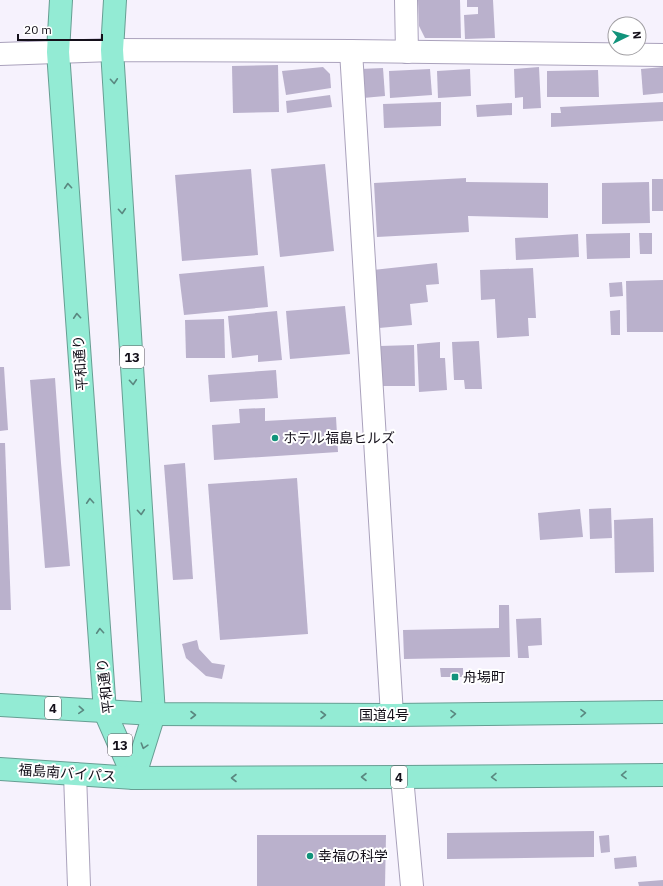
<svg xmlns="http://www.w3.org/2000/svg" width="663" height="886" font-family="'IBM Plex Sans','Noto Sans JP',sans-serif">
	<style>
		.building { fill: #bab1cc }
		.lines { fill: none; stroke-linecap: round; stroke-linejoin: round }
		.minor-casing { stroke: #aaa2bc; stroke-width: 24 }
		.highway-casing { stroke: #679e93; stroke-width: 24 }
		.minor { stroke: #fff; stroke-width: 22 }
		.highway { stroke: #93ebd4; stroke-width: 22 }
		.oneway { stroke: #5a8880 }
		.poi-dot { fill: #11937b; stroke: #fff; stroke-width: 1.5 }
		.labels { text-anchor: middle; dominant-baseline: central; stroke-width: 4; stroke-linejoin: round; paint-order: stroke }
		.shield { fill: #fff; stroke: #5a585f; stroke-width: 1 }
		.shield-label { font-size: 13px; font-weight: bold; fill: #14101a }
		.street-label { font-size: 14px; fill: #14101a; stroke: #fff }
		.poi-label { font-size: 14px; fill: #14101a; stroke: #fff; text-anchor: start }
	</style>
	<rect width="100%" height="100%" fill="#f6f2fd"/>
	<!-- building -->
	<g class="building">
		<polygon points="418,0 460,0 461,38 425,38 419,26"/>
		<polygon points="467,0 493,0 495,38 465,39 464,15 478,14 478,7 467,7"/>
		<polygon points="278,65 279,112 233,113 232,66"/>
		<polygon points="323,67 330,74 331,88 286,95 282,71"/>
		<polygon points="539,67 541,108 523,109 523,97 515,98 514,69"/>
		<polygon points="663,67 663,93 643,95 641,69"/>
		<polygon points="383,68 385,96 363,98 360,69"/>
		<polygon points="430,69 432,95 390,98 389,71"/>
		<polygon points="470,69 471,96 438,98 437,71"/>
		<polygon points="598,70 599,97 547,97 547,71"/>
		<polygon points="330,95 332,107 287,113 286,101"/>
		<polygon points="441,102 441,126 384,128 383,104"/>
		<polygon points="663,102 663,121 551,127 551,113 561,113 560,107"/>
		<polygon points="512,103 512,115 477,117 476,105"/>
		<polygon points="325,164 334,251 280,257 271,169"/>
		<polygon points="251,169 258,255 182,261 175,175"/>
		<polygon points="466,178 466,182 548,183 548,218 468,216 469,232 377,237 374,183"/>
		<rect x="652" y="179" width="11" height="32"/>
		<polygon points="649,182 650,223 602,224 602,183"/>
		<polygon points="630,233 630,258 587,259 586,234"/>
		<polygon points="639,233 652,233 652,254 640,254"/>
		<polygon points="578,234 579,257 516,260 515,238"/>
		<polygon points="437,263 439,284 426,285 428,302 410,304 412,325 379,328 373,270"/>
		<polygon points="264,266 268,307 184,315 179,274"/>
		<polygon points="533,268 536,318 528,318 529,336 497,338 495,299 481,300 480,270"/>
		<polygon points="663,280 663,332 627,332 626,281"/>
		<polygon points="622,282 623,296 610,297 609,283"/>
		<polygon points="345,306 350,354 290,359 286,311"/>
		<polygon points="620,310 620,335 611,335 610,311"/>
		<polygon points="277,311 282,360 258,362 258,355 232,358 228,316"/>
		<polygon points="224,319 225,358 186,358 185,320"/>
		<polygon points="479,341 482,389 465,389 464,380 454,380 452,342"/>
		<polygon points="440,342 440,358 445,358 447,390 419,392 417,344"/>
		<polygon points="414,345 415,386 382,386 380,346"/>
		<polygon points="0,367 4,367 8,430 0,431"/>
		<polygon points="276,370 278,398 210,402 208,375"/>
		<polygon points="55,378 61,463 70,566 45,568 30,380"/>
		<polygon points="265,408 265,421 336,417 338,452 214,460 212,425 240,423 239,409"/>
		<polygon points="0,443 5,443 11,610 0,610"/>
		<polygon points="185,463 193,579 173,580 164,465"/>
		<polygon points="297,478 308,634 220,640 208,484"/>
		<polygon points="611,508 612,538 590,539 589,509"/>
		<polygon points="580,509 583,537 540,540 538,513"/>
		<polygon points="653,518 654,572 615,573 614,520"/>
		<polygon points="499,605 509,605 510,657 404,659 403,630 499,628"/>
		<polygon points="541,618 542,645 528,646 529,658 518,658 516,619"/>
		<polygon points="197,640 199,649 212,663 225,665 222,679 206,676 186,658 182,644"/>
		<polygon points="440,668 463,668 463,677 441,677"/>
		<polygon points="594,831 594,857 447,859 447,833"/>
		<polygon points="257,835 386,835 385,886 257,886"/>
		<polygon points="609,835 610,852 601,853 599,836"/>
		<polygon points="636,856 637,867 615,869 614,858"/>
		<polygon points="663,880 663,886 639,886 638,882"/>
	</g>
	<g class="lines">
		<!-- minor casing -->
		<g class="minor-casing">
			<g id="minor">
				<polyline points="406,0 407,52"/>
				<polyline points="351,51 392,715"/>
				<polyline points="0,54 112,50 351,51 663,55"/>
				<polyline points="75,774 79,886"/>
				<polyline points="402,777 412,886"/>
			</g>
		</g>
		<!-- highway casing -->
		<g class="highway-casing">
			<g id="highway">
				<polyline points="61,0 58,52 105,712 134,778"/>
				<polyline points="115,0 112,50 154,714 134,778"/>
				<polyline points="0,705 154,714 392,715 663,712"/>
				<polyline points="0,769 134,778 402,777 663,775"/>
			</g>
		</g>
		<!-- minor -->
		<use href="#minor" class="minor"/>
		<!-- highway -->
		<use href="#highway" class="highway"/>
	</g>
	<!-- one-way arrows -->
	<defs><path id="oneway-chevron" d="M-2-3.5L2.5 0L-2 3.5" fill="none" stroke-width="1.6" stroke-linecap="round" stroke-linejoin="round"/></defs>
	<g class="oneway">
		<use href="#oneway-chevron" transform="translate(114 81) rotate(86)"/>
		<use href="#oneway-chevron" transform="translate(68 186) rotate(-94)"/>
		<use href="#oneway-chevron" transform="translate(122 211) rotate(86)"/>
		<use href="#oneway-chevron" transform="translate(77 316) rotate(-94)"/>
		<use href="#oneway-chevron" transform="translate(133 382) rotate(86)"/>
		<use href="#oneway-chevron" transform="translate(90 501) rotate(-94)"/>
		<use href="#oneway-chevron" transform="translate(141 512) rotate(86)"/>
		<use href="#oneway-chevron" transform="translate(100 631) rotate(-94)"/>
		<use href="#oneway-chevron" transform="translate(81 710) rotate(4)"/>
		<use href="#oneway-chevron" transform="translate(583 713) rotate(-1)"/>
		<use href="#oneway-chevron" transform="translate(453 714) rotate(-1)"/>
		<use href="#oneway-chevron" transform="translate(193 715)"/>
		<use href="#oneway-chevron" transform="translate(323 715)"/>
		<use href="#oneway-chevron" transform="translate(144 746) rotate(107)"/>
		<use href="#oneway-chevron" transform="translate(624 775) rotate(179)"/>
		<use href="#oneway-chevron" transform="translate(364 777) rotate(180)"/>
		<use href="#oneway-chevron" transform="translate(494 777) rotate(179)"/>
		<use href="#oneway-chevron" transform="translate(234 778) rotate(180)"/>
	</g>
	<!-- markers -->
	<g class="poi-dot">
		<circle cx="275" cy="438" r="4"/>
		<rect x="451" y="673" width="8" height="8" rx="2"/>
		<circle cx="310" cy="856" r="4"/>
	</g>
	<g class="labels">
		<!-- shield labels -->
		<g class="shield">
			<rect x="120" y="346" width="24" height="22" rx="3"/>
			<rect x="45" y="697" width="16" height="22" rx="3"/>
			<rect x="108" y="734" width="24" height="22" rx="3"/>
			<rect x="391" y="766" width="16" height="22" rx="3"/>
		</g>
		<g class="shield-label">
			<text x="132" y="357">13</text>
			<text x="53" y="708">4</text>
			<text x="120" y="745">13</text>
			<text x="399" y="777">4</text>
		</g>
		<!-- street labels -->
		<g class="street-label">
			<text transform="translate(80 363) rotate(-94)">平和通り</text>
			<text transform="translate(105 686) rotate(-97)">平和通り</text>
			<text x="384" y="715">国道4号</text>
			<text transform="translate(67 773) rotate(4)">福島南バイパス</text>
		</g>
		<!-- poi labels -->
		<g class="poi-label">
			<text x="283" y="438">ホテル福島ヒルズ</text>
			<text x="463" y="677">舟場町</text>
			<text x="318" y="856">幸福の科学</text>
		</g>
	</g>
	<!-- north arrow -->
	<g transform="translate(627 36) rotate(85)"><circle r="19" fill="#ffffff" stroke="#a19fa3"/>
	<path d="M0-3L7 15L0 10L-7 15Z" fill="#11937b"/>
	<text y="-6" font-size="11" font-weight="bold" text-anchor="middle" fill="#14101a">N</text>
	</g>
	<!-- scale -->
	<path d="M18 34v6h84v-6" fill="none" stroke="#14101a" stroke-width="2"/>
	<text x="24" y="34" font-size="12" fill="#14101a" stroke="#ffffff" stroke-width="3" paint-order="stroke">20 m</text>
</svg>
